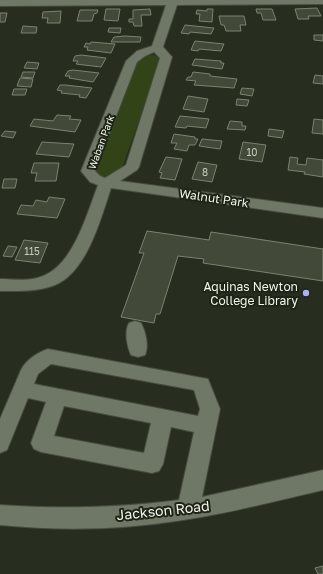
<svg xmlns="http://www.w3.org/2000/svg" width="323" height="574" font-family="'Golos Text',sans-serif">
	<style>
		.green { fill: #324417 }
		.building { fill: #424939; stroke: #7a8271 }
		.lines { fill: none; stroke-linecap: round; stroke-linejoin: round }
		.minor-casing { stroke: #464c3e; stroke-width: 2 }
		.minor { fill: #6f7766; fill-rule: evenodd }
		.poi-dot { fill: #a7b1fc; stroke: #1e2416; stroke-width: 1.5 }
		.labels { text-anchor: middle; dominant-baseline: central; stroke-width: 4; stroke-linejoin: round; paint-order: stroke }
		.far-street-label { font-size: 10px; fill: #f0f5eb; stroke: #1e2416 }
		.number-label { font-size: 10px; fill: #c4cabe }
		.street-label { font-size: 12px; fill: #f0f5eb; stroke: #1e2416 }
		.poi-label { font-size: 12px; fill: #f0f5eb; stroke: #1e2416; text-anchor: end }
		.near-street-label { font-size: 14px; fill: #f0f5eb; stroke: #1e2416 }
	</style>
	<rect width="100%" height="100%" fill="#272e1f"/>
	<!-- green -->
	<polygon class="green" points="153,55 161,59 120,173 108,178 98,175 94,168 127,90 135,61 140,56"/>
	<!-- building -->
	<g class="building">
		<polygon points="317,8 321,16 308,16 309,19 298,19 295,9"/>
		<polygon points="106,9 120,9 118,21 104,20"/>
		<polygon points="150,9 151,15 141,15 142,26 134,26 133,22 129,22 129,19 133,19 133,10"/>
		<polygon points="207,9 213,9 212,22 199,21 200,14 196,14 197,10 207,11"/>
		<polygon points="256,9 272,9 276,20 263,20 261,13 257,13"/>
		<polygon points="80,10 98,10 97,13 94,14 92,21 77,21"/>
		<polygon points="61,11 60,23 47,23 48,18 42,18 43,12"/>
		<polygon points="0,13 7,13 5,22 0,22"/>
		<polygon points="219,16 244,16 246,25 240,25 241,31 226,31 224,25 221,25"/>
		<polygon points="185,25 214,28 211,34 190,32 189,34 181,33"/>
		<polygon points="23,26 37,27 36,33 21,33"/>
		<polygon points="109,28 121,28 120,33 108,32"/>
		<polygon points="314,35 323,35 323,41 314,40"/>
		<polygon points="125,36 141,37 140,42 111,42 114,37"/>
		<polygon points="195,41 224,44 221,51 199,49 198,51 191,50"/>
		<polygon points="91,42 115,44 111,53 87,50 88,47 84,47 86,43 90,44"/>
		<polygon points="81,55 106,58 101,67 76,64 78,61 73,61 75,56"/>
		<polygon points="195,59 221,61 221,63 224,63 222,69 192,65"/>
		<polygon points="27,62 39,63 37,69 24,68"/>
		<polygon points="73,70 99,73 93,82 69,78 70,76 65,76 68,71"/>
		<polygon points="23,72 35,72 33,78 21,77"/>
		<polygon points="193,72 210,74 210,76 237,79 234,88 194,85 196,81 186,80 188,77 191,77"/>
		<polygon points="315,75 323,76 323,84 313,83"/>
		<polygon points="20,78 33,79 31,87 17,86"/>
		<polygon points="60,85 65,85 92,88 86,98 79,97 80,95 61,93 62,91 57,90"/>
		<polygon points="242,88 254,89 252,96 240,94"/>
		<polygon points="14,89 27,89 25,95 12,95"/>
		<polygon points="188,96 208,99 204,112 183,109"/>
		<polygon points="237,99 249,100 247,106 236,105"/>
		<polygon points="57,115 71,116 69,119 81,120 75,132 30,126 34,119 53,121"/>
		<polygon points="180,116 209,119 206,128 187,126 186,128 175,127"/>
		<polygon points="314,119 323,120 323,134 312,133"/>
		<polygon points="230,121 242,122 242,126 246,126 245,130 227,129"/>
		<polygon points="269,129 284,131 282,138 268,136"/>
		<polygon points="5,131 16,132 13,138 1,136"/>
		<polygon points="174,134 195,137 195,139 198,139 195,145 189,145 187,151 174,149 177,143 171,143"/>
		<polygon points="202,139 222,141 220,149 199,146"/>
		<polygon points="42,142 74,144 69,157 36,154"/>
		<polygon points="243,142 266,145 262,162 239,159"/>
		<polygon points="166,157 182,159 175,180 160,178 162,173 159,172"/>
		<polygon points="290,157 298,158 297,164 306,165 307,158 323,160 323,177 304,174 305,172 288,170"/>
		<polygon points="198,162 217,165 212,182 192,179"/>
		<polygon points="34,163 59,163 56,181 35,181 37,173 31,173"/>
		<polygon points="4,179 17,179 15,188 2,188"/>
		<polygon points="49,197 65,199 57,218 17,214 21,205 33,206 36,200 47,202"/>
		<polygon points="147,231 209,240 211,232 323,249 323,281 203,263 204,259 178,256 160,314 156,314 154,323 121,317 144,253 139,253"/>
		<polygon points="24,240 48,243 40,263 15,260"/>
		<polygon points="8,246 17,247 12,257 3,256"/>
		<polygon points="323,566 323,574 318,574 315,568"/>
	</g>
	<g class="lines">
		<!-- minor casing -->
		<g class="minor-casing">
			<g id="minor">
				<path d="M0,0H323V4L177,5L163,47L172,57L139,167L137,170L120,181L323,208V218L111,188C101,218 87,272 55,285C37,292 19,291 0,291V279C14,279 30,282 43,276C74,264 87,213 98,185L90,182L81,171L126,61L137,51L152,46L166,5L0,6ZM154,52L160,58L126,165L105,178L100,176L95,171L137,62L145,56Z"/>
				<path d="M135,321L141,323C146,332 149,347 145,355L138,357L131,355C127,347 124,331 129,323Z"/>
				<path d="M48,349L208,379L220,409L202,497L323,470V490C276,501 230,513 183,520C122,530 61,531 0,525V505C60,509 119,508 179,500L194,432L171,427L163,464L159,471L152,473L41,452L34,449L31,443L46,402L28,398L7,450L0,453V419L21,370C26,360 38,352 48,349ZM51,364L194,390L200,409L198,416L34,384L38,374ZM64,406L151,423L144,453L54,436Z"/>
			</g>
		</g>
		<!-- minor -->
		<use href="#minor" class="minor"/>
	</g>
	<!-- markers -->
	<circle class="poi-dot" cx="306" cy="293" r="4"/>
	<g class="labels">
		<!-- far-street labels -->
		<g class="far-street-label">
			<text transform="translate(101 142) rotate(-70)">Waban Park</text>
		</g>
		<!-- number labels -->
		<g class="number-label">
			<text x="252" y="152">10</text>
			<text x="205" y="172">8</text>
			<text x="32" y="251">115</text>
		</g>
		<!-- street labels -->
		<g class="street-label">
			<text transform="translate(214 198) rotate(8)">Walnut Park</text>
		</g>
		<!-- poi labels -->
		<g class="poi-label">
			<text x="298" y="286">Aquinas Newton<tspan x="298" dy="14">College Library</tspan></text>
		</g>
		<!-- near-street labels -->
		<g class="near-street-label">
			<text transform="translate(163 510) rotate(-6)">Jackson Road</text>
		</g>
	</g>
</svg>
